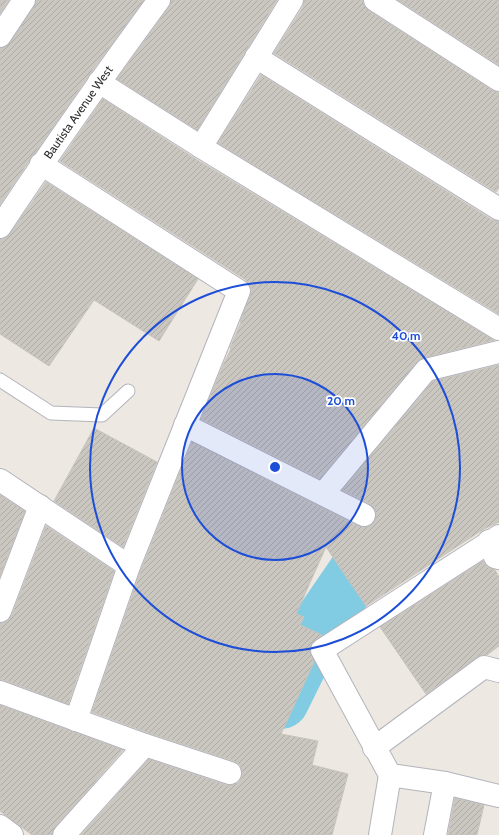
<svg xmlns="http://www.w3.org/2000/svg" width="499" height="835" font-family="Cabin,sans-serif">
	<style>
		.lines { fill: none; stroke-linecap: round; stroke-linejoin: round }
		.river { stroke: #82cce3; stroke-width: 56 }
		.building { fill: url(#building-hatch); stroke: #c9c4bc }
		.lane-casing { stroke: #b3b4bc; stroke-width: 15 }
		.street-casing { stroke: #b3b4bc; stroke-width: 24 }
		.lane { stroke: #fff; stroke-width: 13 }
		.street { stroke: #fff; stroke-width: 22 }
		.ring { fill: none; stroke: #1d4ed8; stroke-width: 2 }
		.labels { text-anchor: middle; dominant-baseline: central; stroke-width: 3.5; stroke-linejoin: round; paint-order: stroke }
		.street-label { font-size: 12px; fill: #2e2e2e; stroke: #fff }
		.centre { fill: #1d4ed8; stroke: #fff; stroke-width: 2 }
		.ring-label { font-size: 12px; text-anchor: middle; font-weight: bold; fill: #1d4ed8; stroke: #fff; stroke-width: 3.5; stroke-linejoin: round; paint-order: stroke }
	</style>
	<defs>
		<pattern id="building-hatch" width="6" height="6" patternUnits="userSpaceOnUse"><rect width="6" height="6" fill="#cac6c0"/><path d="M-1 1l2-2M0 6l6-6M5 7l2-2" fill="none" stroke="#aeaaa5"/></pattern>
	</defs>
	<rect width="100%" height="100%" fill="#ede8e2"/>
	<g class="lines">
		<!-- river -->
		<polyline class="river" points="281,701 315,632 403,504 499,445"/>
	</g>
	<!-- building -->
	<g class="building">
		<polygon points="0,0 9,0 0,13"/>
		<polygon points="36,0 144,0 89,75 35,153 31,157 29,161 0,204 0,48 6,47 10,43 34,7"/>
		<polygon points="171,0 277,0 197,130 117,79 169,7"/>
		<polygon points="304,0 363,0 364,6 368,10 492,90 499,92 499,188 496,192 274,53 303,7"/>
		<polygon points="398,0 499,0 499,65"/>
		<polygon points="261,75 492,220 499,221 499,314 218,143"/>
		<polygon points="103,99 194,158 494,340 423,358 417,362 320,479 201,419 224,363 231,349 230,348 241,322 240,322 252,290 246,280 60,161"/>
		<polygon points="46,182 198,279 159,341 94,300 49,366 0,334 0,239 6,238 10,234"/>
		<polygon points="499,365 499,522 484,529 366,606 326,547 296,614 304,617 300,625 322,635 311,644 310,650 314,662 281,734 318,741 312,765 348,774 332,835 81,835 149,759 226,785 232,785 238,783 242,777 242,771 240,765 234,761 149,733 92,712 141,570 192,442 358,526 365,527 371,525 375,520 376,514 375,508 370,504 342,490 433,381"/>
		<polygon points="94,428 157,462 123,547 54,501"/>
		<polygon points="0,495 25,511 0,576"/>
		<polygon points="46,526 114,571 68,704 4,680 0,680 0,623 8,621 12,615"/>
		<polygon points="483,561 487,567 495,570 499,577 499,646 487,655 482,655 477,657 426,694 380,627"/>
		<polygon points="0,705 123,750 55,827 52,835 32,835 0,811"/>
		<polygon points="455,798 484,805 477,835 448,835"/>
	</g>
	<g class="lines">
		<!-- lane casing -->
		<g class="lane-casing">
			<polyline id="lane" points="0,380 51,413 102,415 128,391"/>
		</g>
		<!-- street casing -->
		<g class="street-casing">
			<g id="street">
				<polyline points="375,0 499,80"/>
				<polyline points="0,36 24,0"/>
				<polyline points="256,57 499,209"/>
				<polyline points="99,82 201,147 499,329"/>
				<polyline points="201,147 292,0"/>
				<polyline points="41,164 239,291 129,566 76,720"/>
				<path d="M0,227C51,150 104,75 159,0"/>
				<polyline points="185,425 364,515"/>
				<polyline points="0,480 129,566"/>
				<polyline points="323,494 426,370 499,352"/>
				<polyline points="489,541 495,557 499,558"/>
				<polyline points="0,611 40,506"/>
				<polyline points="0,692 145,745 230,773"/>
				<polyline points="374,748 484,667 499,671"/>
				<polyline points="390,775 322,650 499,536"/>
				<polyline points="0,826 12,835"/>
				<polyline points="64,835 145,745"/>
				<polyline points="380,835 390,775 445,783 499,796"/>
				<polyline points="435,835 445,783"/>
			</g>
		</g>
		<!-- lane -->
		<use href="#lane" class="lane"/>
		<!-- street -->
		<use href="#street" class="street"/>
	</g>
	<!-- distance rings -->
	<circle cx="275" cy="467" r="93" fill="#1d4ed8" fill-opacity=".12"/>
	<g class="ring">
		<circle cx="275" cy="467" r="93"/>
		<circle cx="275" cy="467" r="185"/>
	</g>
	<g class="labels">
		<!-- street labels -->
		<g class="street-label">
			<text transform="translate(78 112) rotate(-55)">Bautista Avenue West</text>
		</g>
	</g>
	<circle cx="275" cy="467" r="6" class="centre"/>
	<g class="ring-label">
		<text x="406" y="340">40 m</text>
		<text x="341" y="405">20 m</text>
	</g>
</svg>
